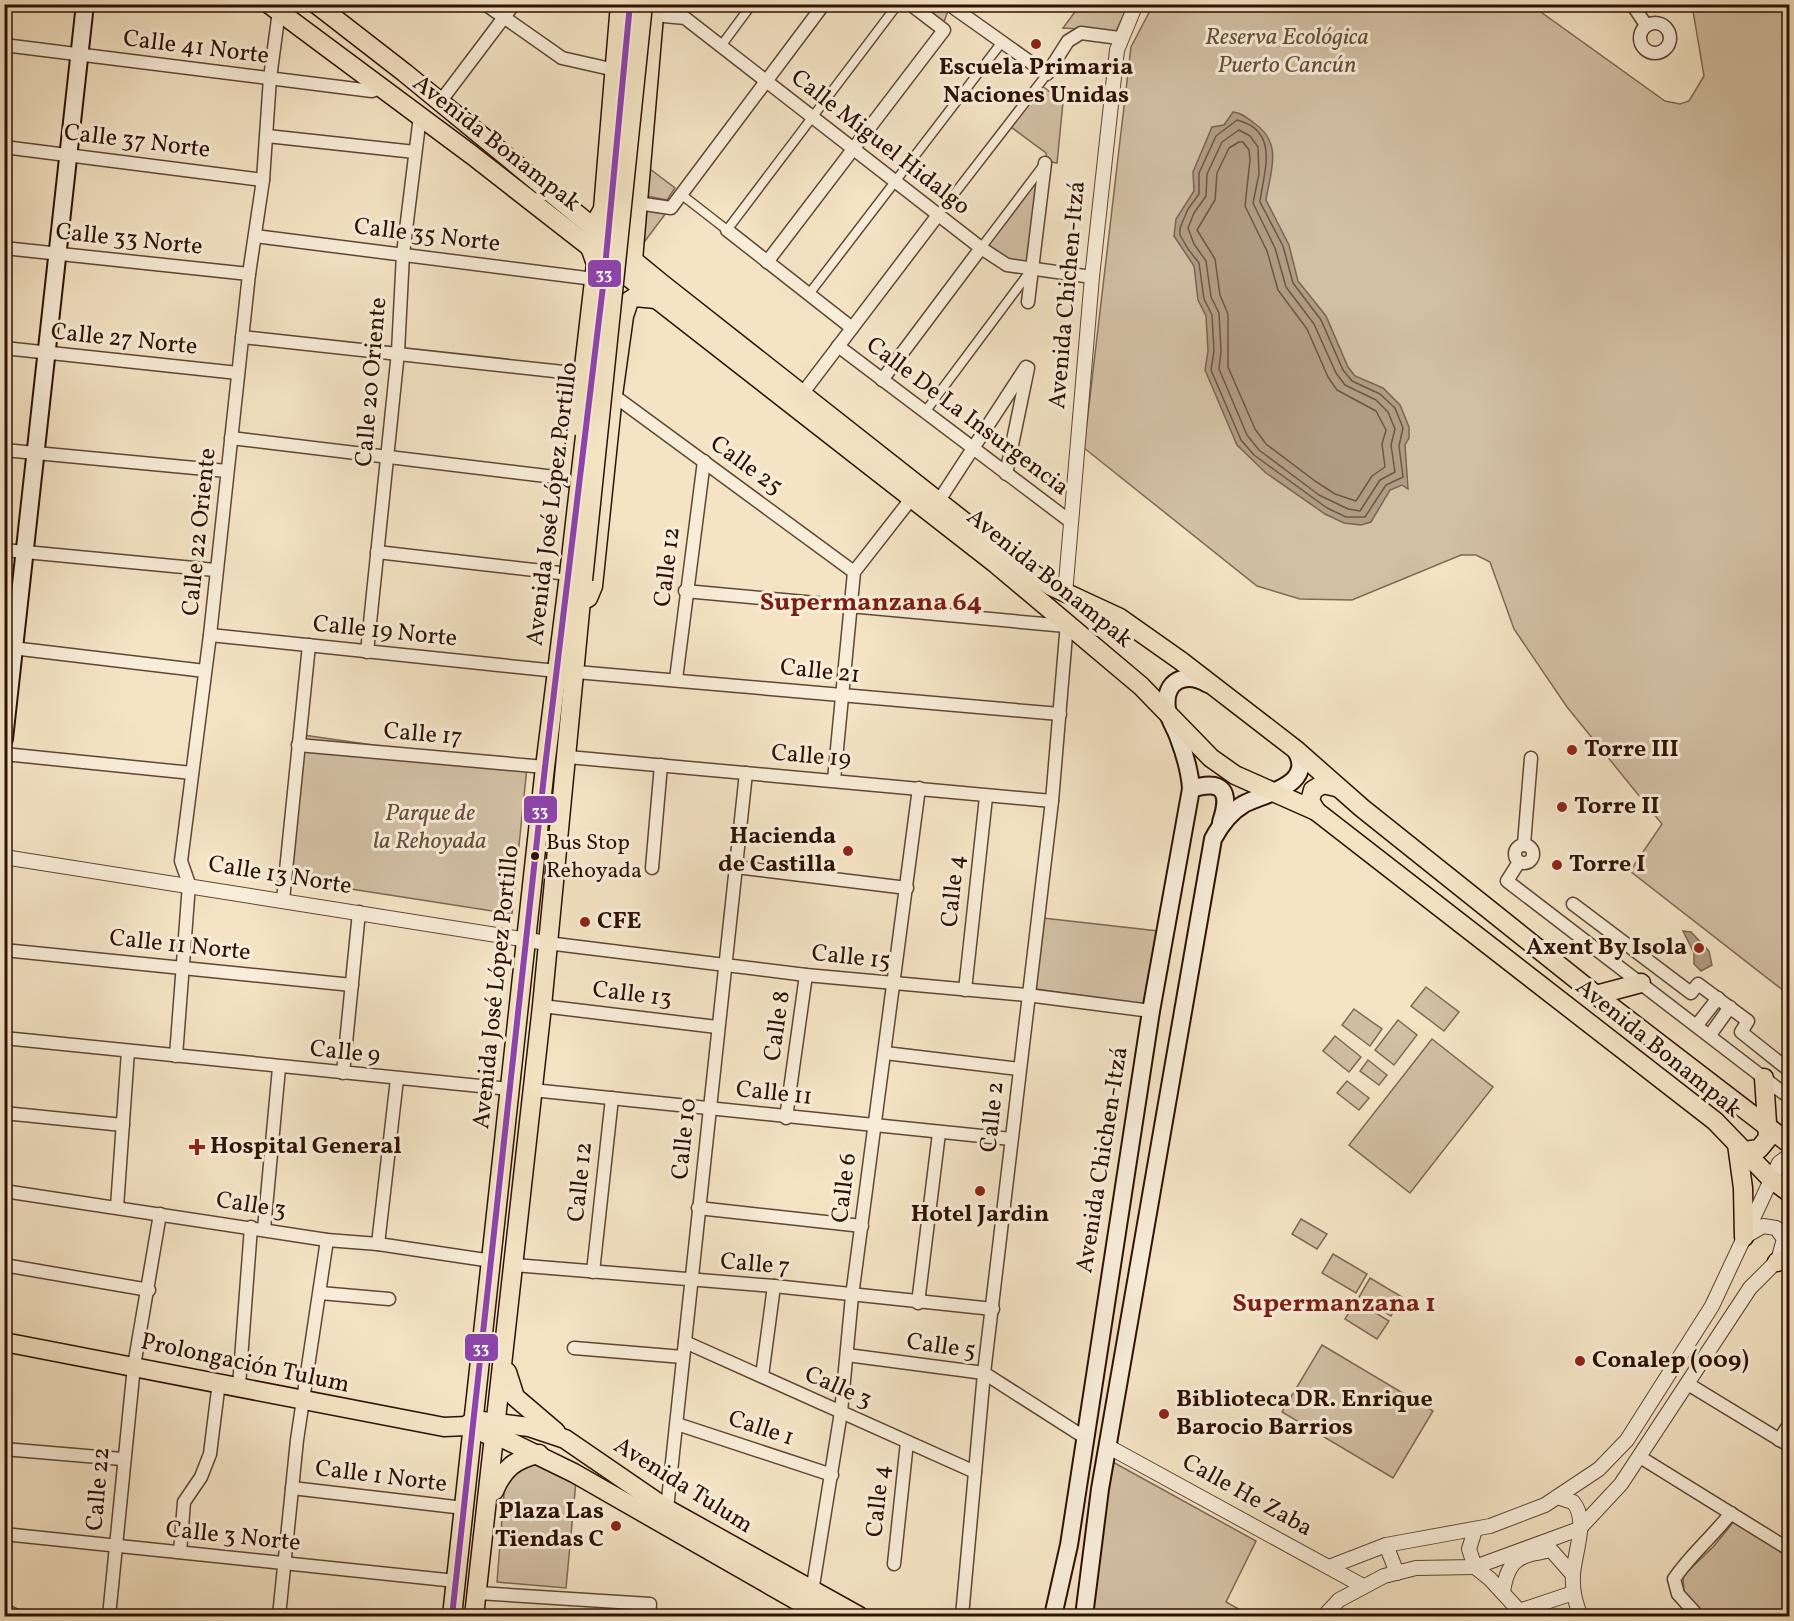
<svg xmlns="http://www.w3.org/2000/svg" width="1794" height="1621" font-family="Vollkorn,serif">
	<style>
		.green { fill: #d2c0a4; stroke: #806854; stroke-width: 1.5 }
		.water { fill: #b09c83; stroke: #7c6451; stroke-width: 1.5 }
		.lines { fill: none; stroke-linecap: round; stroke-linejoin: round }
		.shore { stroke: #6e5644; stroke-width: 1.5 }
		.pedestrian-casing { stroke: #5f4635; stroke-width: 11 }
		.minor-casing { stroke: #5f4635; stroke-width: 15 }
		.tertiary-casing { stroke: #5f4635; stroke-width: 16 }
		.secondary-casing { stroke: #2d1105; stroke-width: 20 }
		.primary-casing { stroke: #2d1105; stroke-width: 21 }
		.pedestrian { stroke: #f8edd9; stroke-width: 8 }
		.minor { stroke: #f8edd9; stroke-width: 12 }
		.tertiary { stroke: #f8edd9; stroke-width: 14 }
		.secondary { stroke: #f8edd9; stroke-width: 16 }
		.primary { stroke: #f4e4c4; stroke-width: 18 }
		.primary-bridge-casing { stroke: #2d1105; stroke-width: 21; stroke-linecap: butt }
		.primary-bridge { stroke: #f4e4c4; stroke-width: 18 }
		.bus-1-casing { stroke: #f8edd9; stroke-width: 10 }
		.bus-1 { stroke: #8e44ad; stroke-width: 6 }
		.poi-dot { fill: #8f2418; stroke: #f8edd9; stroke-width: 2 }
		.bus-dot { fill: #2d1105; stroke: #f8edd9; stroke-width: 2 }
		.labels { text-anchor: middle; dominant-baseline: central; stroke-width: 6; stroke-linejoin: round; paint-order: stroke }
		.bus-label { font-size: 22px; fill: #2d1105; stroke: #f8edd9; text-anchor: start }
		.park-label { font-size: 24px; font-style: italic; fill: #674e3d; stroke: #f8edd9 }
		.street-label { font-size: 24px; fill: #2d1105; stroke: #f8edd9 }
		.poi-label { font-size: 24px; font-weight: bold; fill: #2d1105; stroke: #f8edd9; text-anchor: start }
		.neighbourhood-label { font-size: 26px; font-weight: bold; fill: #7a1f14; stroke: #f8edd9 }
		.line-badge { stroke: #f8edd9; stroke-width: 2 }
		.badge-label { font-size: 16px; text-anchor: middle; font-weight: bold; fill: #fff }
	</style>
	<rect width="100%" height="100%" fill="#f4e4c4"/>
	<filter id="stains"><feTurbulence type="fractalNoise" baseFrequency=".00333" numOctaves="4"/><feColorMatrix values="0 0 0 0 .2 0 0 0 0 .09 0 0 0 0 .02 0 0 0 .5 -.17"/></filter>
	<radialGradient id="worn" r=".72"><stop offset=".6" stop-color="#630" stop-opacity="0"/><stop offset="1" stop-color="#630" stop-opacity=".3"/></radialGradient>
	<!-- green -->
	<g class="green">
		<polygon points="921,5 950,5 944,22"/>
		<polygon points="1080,5 1128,5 1116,31 1063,28"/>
		<polygon points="1153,5 1531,5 1665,101 1680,104 1689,101 1704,76 1692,5 1789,5 1789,995 1630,871 1662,824 1567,707 1514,629 1490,562 1476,555 1461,555 1352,600 1300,599 1257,586 1084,448 1131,47"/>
		<polygon points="1041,85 1063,102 1057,163 1047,161 1046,153 1011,127"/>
		<polygon points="646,166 675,188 667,200 642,195"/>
		<polygon points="1043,169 1029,262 1008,259 988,245"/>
		<polygon points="642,209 666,213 639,249"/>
		<polygon points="303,735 527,767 512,914 287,879"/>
		<polygon points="1043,918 1158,931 1147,1005 1036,989"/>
		<polygon points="1426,987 1459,1012 1444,1031 1411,1006"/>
		<polygon points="1354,1009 1382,1029 1370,1046 1342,1025"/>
		<polygon points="1398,1020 1417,1035 1394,1065 1375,1050"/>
		<polygon points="1335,1036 1361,1057 1349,1072 1323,1051"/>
		<polygon points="1432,1039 1493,1087 1410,1193 1349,1145"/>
		<polygon points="1368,1060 1387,1075 1379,1085 1360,1071"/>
		<polygon points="1347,1081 1369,1098 1359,1110 1337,1093"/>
		<polygon points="1301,1219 1327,1234 1317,1249 1292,1234"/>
		<polygon points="1333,1254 1367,1274 1356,1293 1322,1273"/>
		<polygon points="1370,1278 1402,1297 1391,1316 1359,1297"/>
		<polygon points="1356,1301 1389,1321 1377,1339 1345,1319"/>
		<polygon points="1322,1345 1433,1411 1393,1478 1282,1412"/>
		<polygon points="539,1460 576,1481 566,1588 497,1582 505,1481 511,1470"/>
		<polygon points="1111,1461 1256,1541 1226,1602 1251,1616 1091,1616"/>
		<polygon points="1735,1520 1789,1554 1789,1599 1779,1616 1706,1616 1684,1593 1683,1576 1714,1546"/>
	</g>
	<!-- water -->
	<g class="water">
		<path d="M1233,112C1242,113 1247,118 1254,123C1284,143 1270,173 1266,200L1289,245L1298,281L1326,316L1348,367L1355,376L1383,388L1400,405L1409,427V438L1405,445L1408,489L1402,485L1390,490L1371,522L1361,525L1344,523L1325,514L1266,473L1237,445L1205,370L1208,351L1206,316L1198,300L1194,266L1174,236L1176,219L1194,191L1193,172L1212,127L1224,125Z"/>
		<polygon points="1683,931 1691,932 1709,951 1712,965 1701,971 1694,964 1694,953"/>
	</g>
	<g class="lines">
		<!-- shore -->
		<g class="shore">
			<path d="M1237,120C1281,131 1263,173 1260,202L1283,246L1293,283L1321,320L1343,370L1352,381L1380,394L1395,408L1403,428L1399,446L1403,477L1386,485L1365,517H1346L1327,508L1254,455L1241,440L1211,370L1214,351L1212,315L1204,299L1199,263L1188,249L1180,235V228L1188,209L1199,194V173L1216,136Z"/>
			<polygon points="1239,130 1250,136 1258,147 1259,174 1253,203 1275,248 1286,287 1314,324 1336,373 1345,385 1376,400 1388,412 1395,429 1391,445 1395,472 1380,480 1360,511 1348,509 1319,495 1259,450 1247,435 1219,369 1221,351 1219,313 1211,297 1206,261 1194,244 1188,228 1194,213 1206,196 1207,174 1222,142"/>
			<polygon points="1239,142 1243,142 1249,150 1250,160 1245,206 1267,251 1278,290 1307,329 1328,377 1337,390 1376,411 1386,430 1382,444 1385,467 1372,476 1356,501 1335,494 1315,481 1266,444 1255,429 1228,367 1228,314 1220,295 1215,259 1197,230 1215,200 1217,173 1229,148"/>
		</g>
		<!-- pedestrian casing -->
		<g class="pedestrian-casing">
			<g id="pedestrian">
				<polyline points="721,46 752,4"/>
				<polyline points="682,195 727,230 898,4"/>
				<polyline points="938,215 1047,74"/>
				<polyline points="981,248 1043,166"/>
				<polyline points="809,294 1002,42"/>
				<polyline points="925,412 1031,270"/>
			</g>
		</g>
		<!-- minor casing -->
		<g class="minor-casing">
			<g id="minor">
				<polyline points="485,4 562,58 615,70"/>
				<polyline points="956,4 954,8 1047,74 1068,41 1081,33 1119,38"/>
				<polyline points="1632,4 1646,25"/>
				<polyline points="654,15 685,18 981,248 1007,265 1092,277"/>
				<circle cx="1655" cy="38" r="15"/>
				<polyline points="4,45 372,91 382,87"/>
				<polyline points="440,102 514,4"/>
				<polyline points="267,136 415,152"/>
				<polyline points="4,147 263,180"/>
				<polyline points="637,203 671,208 824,4"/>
				<polyline points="727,230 852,328"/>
				<polyline points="255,236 594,279"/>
				<polyline points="4,248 249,274"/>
				<polyline points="767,262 944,30 910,4"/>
				<polyline points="1028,302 1045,163"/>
				<polyline points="242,337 582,374"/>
				<polyline points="838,346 1071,522"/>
				<polyline points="4,348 238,373"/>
				<polyline points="882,380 981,248"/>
				<polyline points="802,394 938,215"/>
				<polyline points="613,395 854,572"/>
				<polyline points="231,438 571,479"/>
				<polyline points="4,450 227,471"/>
				<polyline points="938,502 1026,367 1028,368 1006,474"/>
				<polyline points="4,550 215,570"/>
				<polyline points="377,552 560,573"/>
				<polyline points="685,591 1066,626"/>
				<polyline points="210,635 557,671"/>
				<polyline points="4,647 205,671"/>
				<polyline points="367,652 398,352 403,254 420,116"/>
				<polyline points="576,672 1060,714"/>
				<polyline points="676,679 704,461"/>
				<polyline points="298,745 545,767"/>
				<polyline points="4,754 192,773"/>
				<polyline points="568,757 1052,801"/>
				<polyline points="834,780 854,572 911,499"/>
				<polyline points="1524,844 1531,758"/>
				<circle cx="1524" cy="854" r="9"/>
				<polyline points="1519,862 1507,881 1790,1098"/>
				<polyline points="736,867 907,888"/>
				<polyline points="652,868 661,765"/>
				<polyline points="283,900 309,645"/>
				<polyline points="1573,904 1691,993 1698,984 1748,1021 1741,1032 1790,1071"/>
				<polyline points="547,943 806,975 1027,995 1151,1011"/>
				<polyline points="4,950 352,985"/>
				<polyline points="965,990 986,797"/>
				<polyline points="542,1006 717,1027"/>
				<polyline points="1697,1025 1718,998"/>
				<polyline points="1710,1035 1730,1007"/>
				<polyline points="4,1038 510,1089"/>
				<polyline points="885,1053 1019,1069"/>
				<polyline points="176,1056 189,884 181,861 210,635 249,274 263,180 270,78 279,11"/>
				<polyline points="343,1073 359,912"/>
				<polyline points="532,1090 1011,1139"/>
				<polyline points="4,1113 123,1125"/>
				<polyline points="786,1118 806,975"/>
				<polyline points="4,1191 327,1240 378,1244 492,1261"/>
				<polyline points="117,1207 128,1051"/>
				<polyline points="698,1208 862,1226"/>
				<polyline points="264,1229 279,1068"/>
				<polyline points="378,1244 397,1079"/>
				<polyline points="4,1265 149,1290"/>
				<polyline points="514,1265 774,1286 993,1309"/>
				<polyline points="593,1272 612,1098"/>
				<polyline points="320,1293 389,1299"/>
				<polyline points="918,1303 939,1133"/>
				<polyline points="685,1342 975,1472"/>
				<polyline points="574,1348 683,1357"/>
				<polyline points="847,1355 984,1373 1084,1437"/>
				<polyline points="762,1376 774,1286"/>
				<polyline points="1688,1384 1790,1446"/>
				<polyline points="239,1386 251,1227"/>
				<polyline points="677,1424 832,1475"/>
				<polyline points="1779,1440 1790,1423"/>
				<polyline points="4,1449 122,1459"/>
				<polyline points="1640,1457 1790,1550"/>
				<polyline points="292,1488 464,1508"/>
				<polyline points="667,1509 746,773"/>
				<polyline points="4,1534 456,1581"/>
				<polyline points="180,1552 184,1502 201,1477 210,1454 219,1382"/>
				<polyline points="894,1564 907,1442"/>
				<polyline points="812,1592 841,1412 852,1296 919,788"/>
				<polyline points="478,1593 650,1604 649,1616"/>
				<polyline points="4,1610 17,1616"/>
				<polyline points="109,1616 134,1366 160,1214"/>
				<polyline points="279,1616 297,1440 327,1240"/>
				<polyline points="962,1616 984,1373 1052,801 1067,623"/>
				<path d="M1698,1616L1678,1594L1674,1579C1690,1555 1713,1536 1731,1513"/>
				<polyline points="1786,1616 1790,1611"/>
			</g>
		</g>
		<!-- tertiary casing -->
		<g class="tertiary-casing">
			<g id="tertiary">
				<polyline points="1065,594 1092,277 1117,50 1136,4"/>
				<polyline points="4,857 547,943"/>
				<polyline points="1744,1237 1763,1226 1776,1228 1784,1239 1779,1257"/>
				<polyline points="1109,1447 1363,1586"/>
				<path d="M1557,1497L1573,1502C1589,1520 1574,1554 1573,1575C1572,1590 1575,1603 1581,1616"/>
				<polyline points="1475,1530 1469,1549 1475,1567 1490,1579 1524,1616"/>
				<polyline points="1386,1545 1397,1573"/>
				<polyline points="1329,1567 1386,1545 1490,1526 1545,1505 1599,1469 1627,1440 1712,1306 1779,1163 1790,1155"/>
				<path d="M1503,1592C1508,1558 1519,1556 1551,1550L1573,1575"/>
				<polyline points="1519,1611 1573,1593"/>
				<polyline points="1324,1616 1339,1600 1384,1576 1416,1568 1475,1567 1579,1529 1621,1484 1750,1288 1790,1248"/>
			</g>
		</g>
		<!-- secondary casing -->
		<g class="secondary-casing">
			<g id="secondary">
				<polyline points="4,739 85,4"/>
				<path d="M1191,789C1224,778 1231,793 1221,822"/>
				<path d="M1053,1616L1069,1545L1151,1011L1191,789C1190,772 1185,755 1179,739C1176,729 1169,720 1167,709C1163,680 1186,671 1208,684"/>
				<path d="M1084,1616L1100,1489L1213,839C1221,824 1230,812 1244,804C1265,793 1317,785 1295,749"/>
			</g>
		</g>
		<!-- primary casing -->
		<g class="primary-casing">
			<g id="primary">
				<polyline points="269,4 472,155 996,564 1141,686 1211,758 1235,775 1316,811 1715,1121 1771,1179 1790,1193"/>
				<polyline points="316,4 405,73 661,283 1014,561 1051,586 1120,618 1181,661 1295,749 1362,808 1596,995 1790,1144"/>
				<polyline points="593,227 603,209 620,4"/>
				<polyline points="633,260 655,4"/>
				<polyline points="571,478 596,264 590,247"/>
				<polyline points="588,598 593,586 613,395 624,316 629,301 635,297 656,299"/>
				<polyline points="1316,811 1310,801 1313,790 1323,784 1336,787"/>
				<polyline points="1596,995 1641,983"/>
				<polyline points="1737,1144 1743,1188 1744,1237"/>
				<polyline points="1745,1151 1759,1149 1768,1138 1764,1078"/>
				<polyline points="1777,1262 1790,1257"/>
				<polyline points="4,1342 444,1427 466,1426 474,1420 529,1427 565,1439 667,1509 859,1616"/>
				<polyline points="507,1372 515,1397 556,1432"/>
				<polyline points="486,1434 496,1435 574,1473 824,1616"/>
				<path d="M494,1491C503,1469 515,1459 539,1454"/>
				<polyline points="452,1616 545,767 569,575"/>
				<polyline points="474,1616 542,1006 583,580"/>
			</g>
		</g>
		<!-- pedestrian -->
		<use href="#pedestrian" class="pedestrian"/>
		<!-- minor -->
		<use href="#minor" class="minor"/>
		<!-- tertiary -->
		<use href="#tertiary" class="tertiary"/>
		<!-- secondary -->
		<use href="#secondary" class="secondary"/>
		<!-- primary -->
		<use href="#primary" class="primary"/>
		<!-- primary-bridge casing -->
		<g class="primary-bridge-casing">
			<g id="primary-bridge">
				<polyline points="569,575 585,436"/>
				<polyline points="583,580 643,4"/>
			</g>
		</g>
		<!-- primary-bridge -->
		<use href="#primary-bridge" class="primary-bridge"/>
		<!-- bus-1 casing -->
		<g class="bus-1-casing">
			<polyline id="bus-1" points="452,1616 545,767 604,278 630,4"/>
		</g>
		<!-- bus-1 -->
		<use href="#bus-1" class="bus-1"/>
	</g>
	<!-- markers -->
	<g class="poi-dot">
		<circle cx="1036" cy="44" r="6"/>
		<circle cx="1572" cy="750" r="6"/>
		<circle cx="1562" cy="807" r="6"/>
		<circle cx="848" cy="851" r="6"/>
		<circle cx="1557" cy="865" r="6"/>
		<circle cx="585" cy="922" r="6"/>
		<circle cx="1699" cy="948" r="6"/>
		<path d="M194 1138h6v6h6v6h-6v6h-6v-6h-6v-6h6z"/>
		<circle cx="980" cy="1191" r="6"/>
		<circle cx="1580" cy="1361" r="6"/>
		<circle cx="1164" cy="1414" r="6"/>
		<circle cx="616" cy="1526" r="6"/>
	</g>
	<circle class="bus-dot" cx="535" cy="856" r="5"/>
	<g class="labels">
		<!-- bus labels -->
		<g class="bus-label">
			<text x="546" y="843">Bus Stop<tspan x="546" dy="28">Rehoyada</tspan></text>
		</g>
		<!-- park labels -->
		<g class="park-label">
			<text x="1287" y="38">Reserva Ecológica<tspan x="1287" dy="28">Puerto Cancún</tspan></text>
			<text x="430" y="814">Parque de<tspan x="430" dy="28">la Rehoyada</tspan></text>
		</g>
		<!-- street labels -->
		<g class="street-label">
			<text transform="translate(196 48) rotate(7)">Calle 41 Norte</text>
			<text transform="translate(137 142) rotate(7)">Calle 37 Norte</text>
			<text transform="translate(880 143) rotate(38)">Calle Miguel Hidalgo</text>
			<text transform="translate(496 144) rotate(38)">Avenida Bonampak</text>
			<text transform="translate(427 236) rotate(7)">Calle 35 Norte</text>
			<text transform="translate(129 240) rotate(6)">Calle 33 Norte</text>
			<text transform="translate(1068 295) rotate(-85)">Avenida Chichen-Itzá</text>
			<text transform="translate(124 340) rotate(6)">Calle 27 Norte</text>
			<text transform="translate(372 382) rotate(-85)">Calle 20 Oriente</text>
			<text transform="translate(967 417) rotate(37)">Calle De La Insurgencia</text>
			<text transform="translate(746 466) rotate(36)">Calle 25</text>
			<text transform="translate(553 504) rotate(-83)">Avenida José López Portillo</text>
			<text transform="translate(200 532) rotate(-84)">Calle 22 Oriente</text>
			<text transform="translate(668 567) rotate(-83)">Calle 12</text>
			<text transform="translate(1049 579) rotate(39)">Avenida Bonampak</text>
			<text transform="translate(385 632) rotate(6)">Calle 19 Norte</text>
			<text transform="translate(820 672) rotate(6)">Calle 21</text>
			<text transform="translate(423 735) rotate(5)">Calle 17</text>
			<text transform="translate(811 757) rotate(5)">Calle 19</text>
			<text transform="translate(280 876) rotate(9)">Calle 13 Norte</text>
			<text transform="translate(954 891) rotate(-84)">Calle 4</text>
			<text transform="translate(180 946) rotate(6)">Calle 11 Norte</text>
			<text transform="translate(851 958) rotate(6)">Calle 15</text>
			<text transform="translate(497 987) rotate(-84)">Avenida José López Portillo</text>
			<text transform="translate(632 995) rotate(7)">Calle 13</text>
			<text transform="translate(778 1026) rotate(-82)">Calle 8</text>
			<text transform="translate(1658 1049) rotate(39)">Avenida Bonampak</text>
			<text transform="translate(345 1053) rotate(6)">Calle 9</text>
			<text transform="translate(774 1094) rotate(6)">Calle 11</text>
			<text transform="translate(993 1117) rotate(-84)">Calle 2</text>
			<text transform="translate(685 1139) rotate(-84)">Calle 10</text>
			<text transform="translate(1103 1160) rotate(-81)">Avenida Chichen-Itzá</text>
			<text transform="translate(581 1182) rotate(-84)">Calle 12</text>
			<text transform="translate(845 1188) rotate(-83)">Calle 6</text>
			<text transform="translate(251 1206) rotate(9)">Calle 3</text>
			<text transform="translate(755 1265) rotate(5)">Calle 7</text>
			<text transform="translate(941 1347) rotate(8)">Calle 5</text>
			<text transform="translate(245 1364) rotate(12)">Prolongación Tulum</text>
			<text transform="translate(838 1388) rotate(24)">Calle 3</text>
			<text transform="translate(761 1429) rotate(18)">Calle 1</text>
			<text transform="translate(381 1477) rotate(7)">Calle 1 Norte</text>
			<text transform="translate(683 1486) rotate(32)">Avenida Tulum</text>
			<text transform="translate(99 1489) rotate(-85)">Calle 22</text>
			<text transform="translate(1247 1496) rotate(29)">Calle He Zaba</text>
			<text transform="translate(879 1501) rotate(-84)">Calle 4</text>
			<text transform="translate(233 1537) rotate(6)">Calle 3 Norte</text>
		</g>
		<!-- poi labels -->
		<g class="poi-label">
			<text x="1036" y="68" text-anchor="middle">Escuela Primaria<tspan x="1036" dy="28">Naciones Unidas</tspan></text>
			<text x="1584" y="750">Torre III</text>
			<text x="1574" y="807">Torre II</text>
			<text x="836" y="837" text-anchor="end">Hacienda<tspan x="836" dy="28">de Castilla</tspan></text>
			<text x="1569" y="865">Torre I</text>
			<text x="597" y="922">CFE</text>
			<text x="1687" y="948" text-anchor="end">Axent By Isola</text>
			<text x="210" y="1147">Hospital General</text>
			<text x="980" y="1215" text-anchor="middle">Hotel Jardin</text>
			<text x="1592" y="1361">Conalep (009)</text>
			<text x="1176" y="1400">Biblioteca DR. Enrique<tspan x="1176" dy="28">Barocio Barrios</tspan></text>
			<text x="604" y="1512" text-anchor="end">Plaza Las<tspan x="604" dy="28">Tiendas C</tspan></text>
		</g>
		<!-- neighbourhood labels -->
		<g class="neighbourhood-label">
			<text x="871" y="603">Supermanzana 64</text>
			<text x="1334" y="1304">Supermanzana 1</text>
		</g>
	</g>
	<g class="line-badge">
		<rect x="587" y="259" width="35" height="29" rx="6" fill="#8e44ad"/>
		<rect x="523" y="795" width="35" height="29" rx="6" fill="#8e44ad"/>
		<rect x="464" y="1333" width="35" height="29" rx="6" fill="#8e44ad"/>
	</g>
	<g class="badge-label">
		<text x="604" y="279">33</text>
		<text x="540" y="816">33</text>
		<text x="481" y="1353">33</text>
	</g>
	<!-- margin -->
	<rect width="1794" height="1621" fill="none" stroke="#f4e4c4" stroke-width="24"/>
	<rect x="6" y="6" width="1782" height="1609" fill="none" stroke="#2d1105" stroke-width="3"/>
	<rect x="12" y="12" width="1770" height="1597" fill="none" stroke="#2d1105" stroke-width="1.5"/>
	<rect width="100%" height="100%" filter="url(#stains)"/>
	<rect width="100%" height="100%" fill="url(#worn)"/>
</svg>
